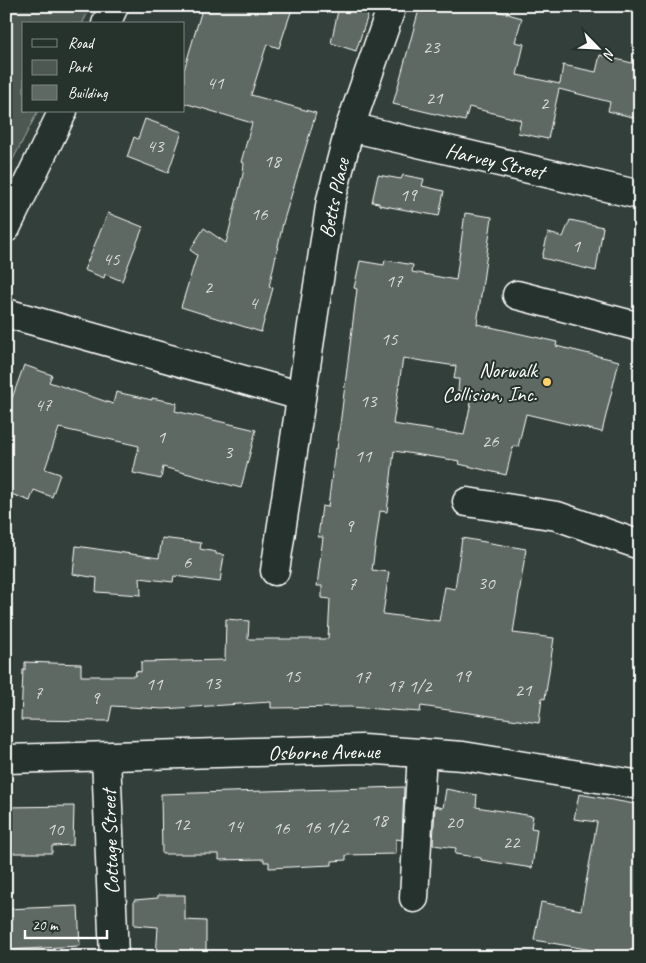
<svg xmlns="http://www.w3.org/2000/svg" width="646" height="963" font-family="Caveat,sans-serif">
	<style>
		.park { fill: #4d5853; stroke: #a6aca9 }
		.building { fill: #5f6964; stroke: #fff; fill-rule: evenodd }
		.lines { fill: none; stroke-linecap: round; stroke-linejoin: round }
		.minor-casing { stroke: #fff; stroke-width: 31 }
		.minor { stroke: #26332d; stroke-width: 28 }
		.poi-dot { fill: #ffd166; stroke: #26332d; stroke-width: 2 }
		.labels { text-anchor: middle; dominant-baseline: central; stroke-width: 4; stroke-linejoin: round; paint-order: stroke }
		.number-label { font-size: 19px; fill: #d7dad8 }
		.street-label { font-size: 21px; fill: #fff; stroke: #26332d }
		.poi-label { font-size: 21px; fill: #fff; stroke: #26332d; text-anchor: end }
	</style>
	<rect width="100%" height="100%" fill="#333f3a"/>
	<filter id="ink" filterUnits="userSpaceOnUse"><feTurbulence type="fractalNoise" baseFrequency=".02" numOctaves="2"/><feDisplacementMap in="SourceGraphic" scale="10" xChannelSelector="R" yChannelSelector="G"/><feConvolveMatrix kernelMatrix="1 2 1 2 8 2 1 2 1" color-interpolation-filters="sRGB"/></filter>
	<g filter="url(#ink)">
		<!-- park -->
		<polygon class="park" points="6,6 91,6 82,24 24,24 24,111 38,111 6,173"/>
		<!-- building -->
		<g class="building">
			<polygon points="203,6 293,6 279,48 267,44 251,95 316,113 283,223 269,287 273,288 261,332 181,307 197,255 190,250 204,228 226,243 243,174 244,163 241,162 252,123 184,103 184,70"/>
			<polygon points="339,6 371,6 356,51 331,43"/>
			<polygon points="420,6 480,6 522,18 515,42 524,44 517,75 560,84 563,65 596,72 600,55 640,65 640,119 608,111 610,102 559,89 548,139 518,133 521,120 469,107 465,121 393,104"/>
			<polygon points="145,119 182,132 168,173 127,157 134,137 138,139"/>
			<polygon points="378,175 401,179 403,175 424,179 422,186 444,191 439,216 379,205 379,203 372,202"/>
			<polygon points="108,213 143,227 122,281 105,274 104,278 84,270"/>
			<path d="M465,213L492,217L477,324L557,342L556,346L619,361L602,432L526,414L518,447L513,446L506,475L459,464L460,461L394,451L387,512L380,511L372,570L389,572L383,614L439,621L445,587L455,589L462,538L526,549L513,633L554,638L545,699L542,698L539,723L421,706L420,712L350,707L271,708V702L163,709L112,706L109,721L21,720L23,670H25V662L81,664V676H135L136,671L141,672V662L225,660L226,619L249,621L248,639H328L330,599L322,598V586H317L323,537H318L322,506L328,507L335,449H337L357,289L354,288L360,261L384,265L385,260L413,265L412,272L456,280ZM403,358L456,366L454,379H459L458,391L473,393L464,435L393,424Z"/>
			<polygon points="570,220 603,227 596,271 542,258 548,233 563,237"/>
			<polygon points="24,365 52,375 49,382 113,404 116,392 152,400 152,398 177,403 175,411 256,430 241,488 163,467 161,479 133,473 139,446 59,428 45,469 60,474 52,497 34,490 30,501 6,492 6,415"/>
			<polygon points="162,538 201,543 200,549 216,552 216,554 224,555 220,582 174,576 173,582 140,578 141,595 96,592 97,578 73,574 76,546 159,558"/>
			<polygon points="404,787 402,840 396,839 396,854 346,855 346,860 332,861 332,865 269,868 269,862 264,862 264,859 219,860 219,854 162,854 161,794"/>
			<polygon points="446,789 477,795 476,807 533,816 531,828 537,829 532,868 481,860 481,858 455,854 456,848 433,845 435,806 443,808"/>
			<polygon points="579,794 640,805 640,916 633,957 534,940 541,902 581,910 597,822 574,819"/>
			<polygon points="74,806 73,845 52,846 52,853 6,853 6,807"/>
			<polygon points="158,895 185,895 185,920 206,921 206,957 156,957 158,927 134,925 134,900 158,898"/>
			<polygon points="78,906 80,946 8,950 6,909"/>
		</g>
		<g class="lines">
			<!-- minor casing -->
			<g class="minor-casing">
				<g id="minor">
					<polyline points="106,24 114,6"/>
					<polyline points="350,127 640,195"/>
					<polyline points="6,228 63,111"/>
					<polyline points="517,295 640,327"/>
					<polyline points="6,313 301,396"/>
					<polyline points="467,502 557,516 640,545"/>
					<polyline points="275,571 331,200 350,127 392,6"/>
					<polyline points="106,757 114,957"/>
					<polyline points="6,759 362,749 463,756 640,785"/>
					<polyline points="414,898 422,753"/>
				</g>
			</g>
			<!-- minor -->
			<use href="#minor" class="minor"/>
		</g>
	</g>
	<!-- markers -->
	<circle class="poi-dot" cx="547" cy="382" r="5"/>
	<g class="labels">
		<!-- number labels -->
		<g class="number-label">
			<text x="431" y="47">23</text>
			<text x="215" y="83">41</text>
			<text x="434" y="98">21</text>
			<text x="544" y="103">2</text>
			<text x="155" y="146">43</text>
			<text x="272" y="161">18</text>
			<text x="408" y="195">19</text>
			<text x="259" y="214">16</text>
			<text x="576" y="246">1</text>
			<text x="111" y="259">45</text>
			<text x="394" y="281">17</text>
			<text x="208" y="287">2</text>
			<text x="253" y="303">4</text>
			<text x="389" y="339">15</text>
			<text x="368" y="401">13</text>
			<text x="43" y="405">47</text>
			<text x="161" y="437">1</text>
			<text x="490" y="441">26</text>
			<text x="228" y="452">3</text>
			<text x="363" y="456">11</text>
			<text x="349" y="526">9</text>
			<text x="187" y="562">6</text>
			<text x="486" y="583">30</text>
			<text x="352" y="584">7</text>
			<text x="292" y="676">15</text>
			<text x="462" y="676">19</text>
			<text x="362" y="677">17</text>
			<text x="212" y="683">13</text>
			<text x="154" y="684">11</text>
			<text x="409" y="686">17 1/2</text>
			<text x="523" y="690">21</text>
			<text x="38" y="693">7</text>
			<text x="95" y="698">9</text>
			<text x="379" y="820">18</text>
			<text x="454" y="822">20</text>
			<text x="181" y="824">12</text>
			<text x="234" y="826">14</text>
			<text x="326" y="827">16 1/2</text>
			<text x="281" y="828">16</text>
			<text x="55" y="829">10</text>
			<text x="511" y="842">22</text>
		</g>
		<!-- street labels -->
		<g class="street-label">
			<text transform="translate(495 161) rotate(13)">Harvey Street</text>
			<text transform="translate(334 198) rotate(-78)">Betts Place</text>
			<text transform="translate(324 752) rotate(-1)">Osborne Avenue</text>
			<text transform="translate(110 842) rotate(-92)">Cottage Street</text>
		</g>
		<!-- poi labels -->
		<g class="poi-label">
			<text x="537" y="370">Norwalk<tspan x="537" dy="24">Collision, Inc.</tspan></text>
		</g>
	</g>
	<!-- margin -->
	<rect width="646" height="963" fill="none" stroke="#26332d" stroke-width="25"/>
	<rect x="12" y="12" width="621" height="938" fill="none" stroke="#fff" stroke-width="2" filter="url(#ink)"/>
	<!-- legend -->
	<rect x="22" y="22" width="162" height="90" fill="#26332d" stroke="#7d8581"/>
	<rect x="32" y="39" width="25" height="8" fill="#26332d" stroke="#7d8581"/>
	<text x="68" y="48" font-size="15" fill="#ffffff">Road</text>
	<rect x="32" y="60" width="25" height="15" fill="#4d5853" stroke="#7d8581"/>
	<text x="68" y="72" font-size="15" fill="#ffffff">Park</text>
	<rect x="32" y="85" width="25" height="15" fill="#5f6964" stroke="#7d8581"/>
	<text x="68" y="98" font-size="15" fill="#ffffff">Building</text>
	<!-- north arrow -->
	<g transform="translate(598 48) rotate(114)" stroke="#26332d" stroke-width="4" paint-order="stroke">
	<path d="M0-4L9 19L0 12L-9 19Z" fill="#ffffff"/>
	<text y="-8" font-size="14" font-weight="bold" text-anchor="middle" fill="#ffffff">N</text>
	</g>
	<!-- scale -->
	<path d="M25 930v8h82v-8" fill="none" stroke="#ffffff" stroke-width="2.5"/>
	<text x="32" y="930" font-size="15" fill="#ffffff" stroke="#26332d" stroke-width="4" paint-order="stroke">20 m</text>
</svg>
